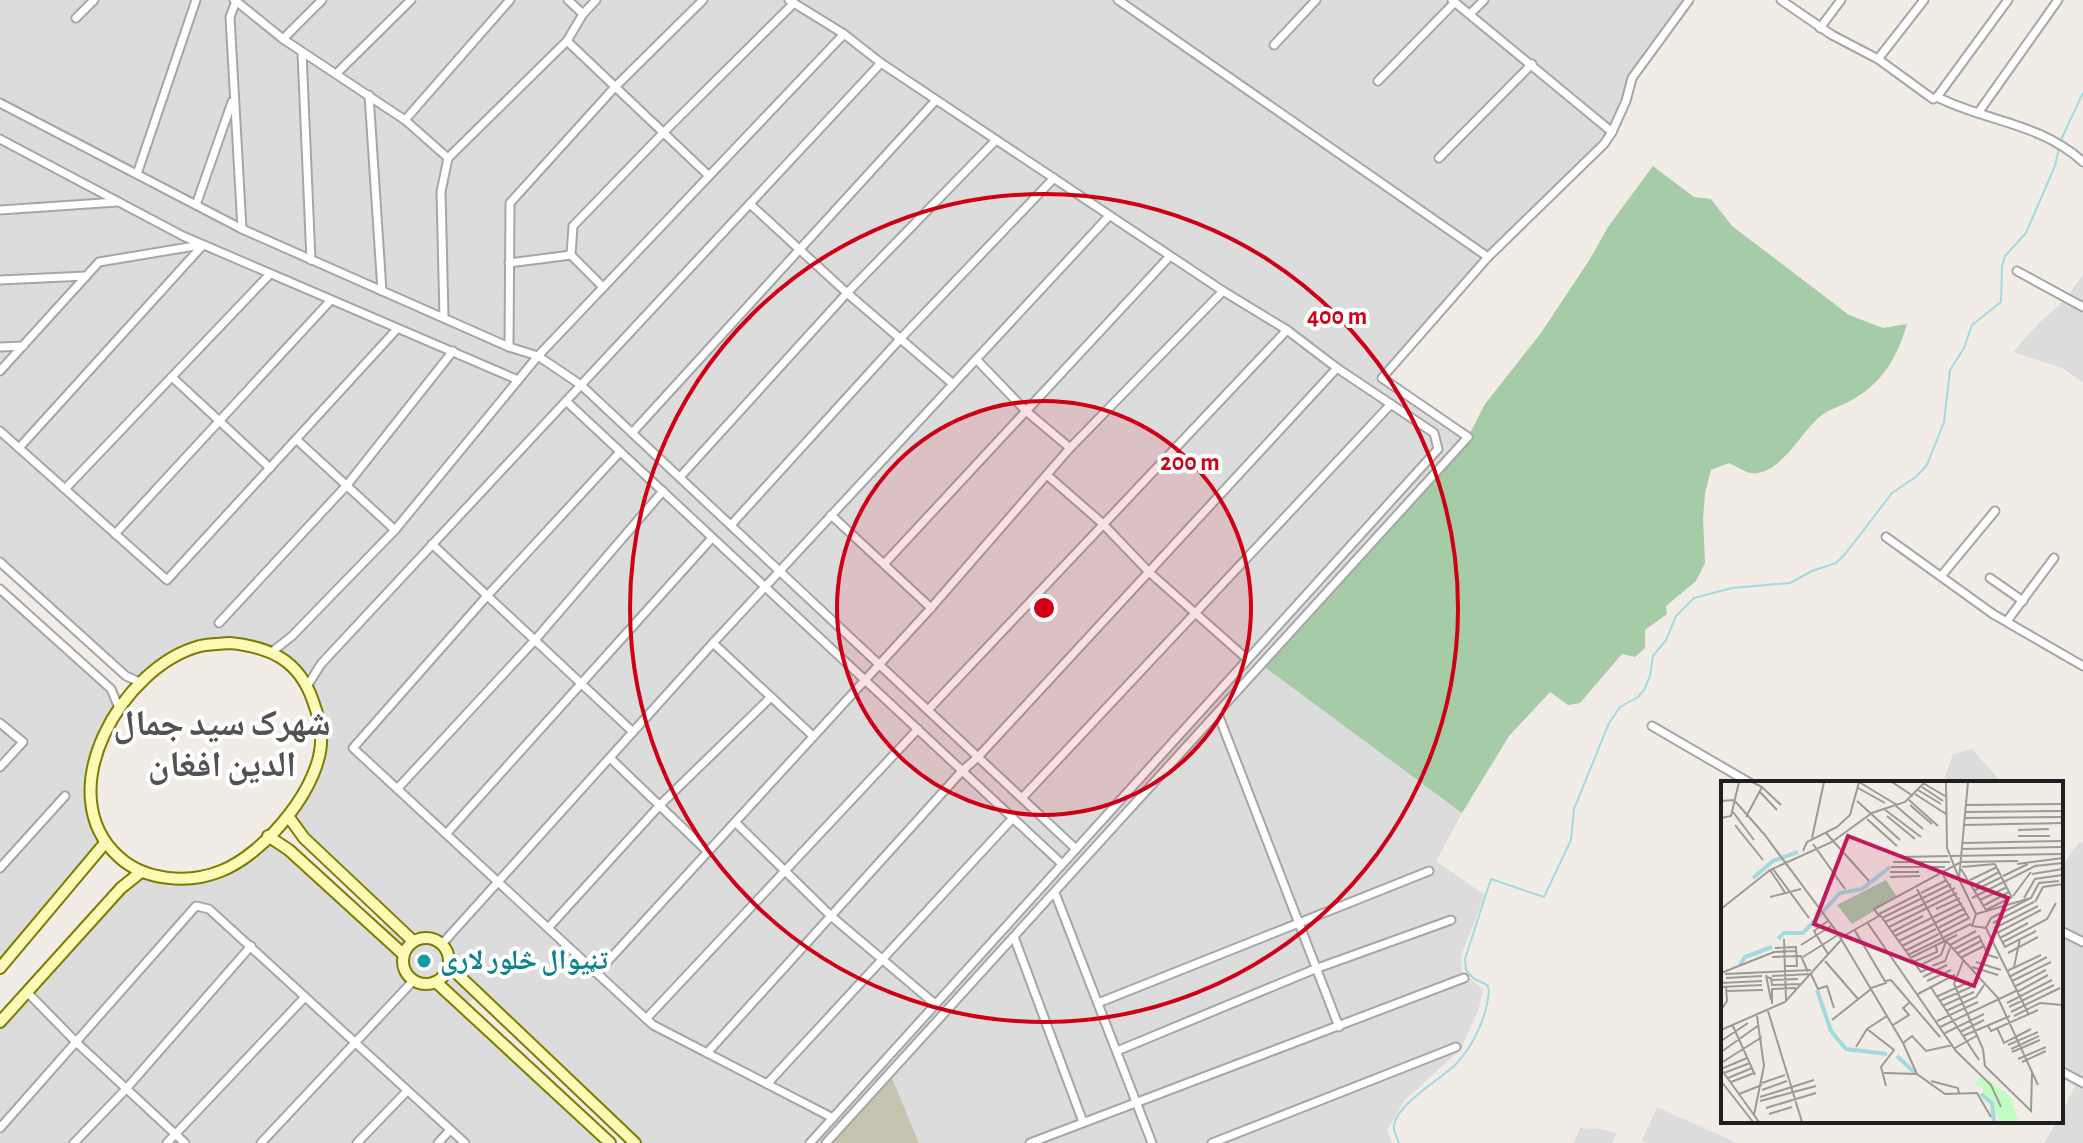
<svg xmlns="http://www.w3.org/2000/svg" width="2083" height="1143" font-family="'Alegreya Sans','Noto Naskh Arabic',sans-serif">
	<style>
		.residential { fill: #dddcdc }
		.construction { fill: #c6c4b0 }
		.cemetery { fill: #a5cba7 }
		.lines { fill: none; stroke-linecap: round; stroke-linejoin: round }
		.stream { stroke: #a3d9e1; stroke-width: 2 }
		.street-casing { stroke: #a6a6a6; stroke-width: 11 }
		.secondary-casing { stroke: #7c7d00; stroke-width: 14 }
		.street { stroke: #fff; stroke-width: 7 }
		.secondary { stroke: #fdfab6; stroke-width: 10 }
		.ring { fill: none; stroke: #cf0015; stroke-width: 4 }
		.culture-dot { fill: #0f9aa8; stroke: #fff; stroke-width: 3 }
		.labels { text-anchor: middle; dominant-baseline: central; stroke-width: 8; stroke-linejoin: round; paint-order: stroke }
		.culture-label { font-size: 28px; font-weight: bold; fill: #0d838f; stroke: #fff; text-anchor: start }
		.district-label { font-size: 36px; font-weight: bold; fill: #525252; stroke: #fff }
		.inset-river { fill: none; stroke: #a3d9e1; stroke-width: 4 }
		.inset-road { fill: none; stroke: #9d9a96; stroke-width: 2 }
		.view { fill: #c2185b; fill-opacity: 0.15; stroke: #c2185b; stroke-width: 4 }
		.inset-edge { fill: none; stroke: #1f1f1f; stroke-width: 4 }
		.centre { fill: #cf0015; stroke: #fff; stroke-width: 4 }
		.ring-label { font-size: 24px; text-anchor: middle; font-weight: bold; fill: #cf0015; stroke: #fff; stroke-width: 8; stroke-linejoin: round; paint-order: stroke }
	</style>
	<rect width="100%" height="100%" fill="#f1ece5"/>
	<!-- residential -->
	<g class="residential">
		<polygon points="0,0 1689,0 1632,78 1612,132 1488,257 1382,377 1468,437 1263,665 1462,813 1436,861 1485,895 1461,956 1462,972 1483,989 1479,1008 1461,1049 1405,1100 1387,1130 1392,1143 919,1143 890,1073 826,1143 635,1143 478,994 464,1008 610,1143 0,1143 0,1022 141,872 171,878 224,870 268,836 378,930 389,919 288,816 319,758 317,712 293,668 252,645 199,646 142,683 126,676 0,562"/>
		<polygon points="2083,274 2083,382 2062,368 2013,352 2039,323 2066,299"/>
		<polygon points="0,589 111,689 119,708 90,778 105,843 0,968"/>
		<polygon points="1972,749 2002,783 1943,783 1953,754"/>
		<polygon points="2080,841 2083,843 2083,1143 2044,1143 2057,1121 2061,1121 2061,1114 2075,1086 2061,1078 2061,867"/>
		<polygon points="1657,1107 1737,1143 1648,1143 1642,1141"/>
		<polygon points="1580,1128 1600,1129 1617,1133 1612,1143 1574,1143"/>
	</g>
	<!-- construction -->
	<polygon class="construction" points="890,1073 919,1143 826,1143"/>
	<!-- cemetery -->
	<path class="cemetery" d="M1653,166L1694,197L1711,199L1732,226L1849,315L1883,328L1907,324C1897,358 1882,384 1850,401C1841,406 1830,409 1822,415C1802,430 1784,469 1758,473C1748,475 1738,467 1729,463L1711,470L1705,493L1703,519L1705,563L1696,581L1666,606L1667,614L1645,630V648L1635,657L1622,654L1580,703L1568,705L1550,692L1509,736L1462,813L1262,665L1468,437L1485,404L1541,333L1590,259L1608,227Z"/>
	<g class="lines">
		<!-- stream -->
		<g class="stream">
			<polyline points="2060,142 2083,93"/>
			<path d="M1399,1143C1397,1137 1393,1132 1394,1125C1398,1103 1440,1080 1456,1064C1474,1045 1487,1016 1489,990L1487,985L1473,978L1466,970L1465,959L1491,879L1544,897L1571,840L1574,809L1609,723L1620,707L1638,697L1644,690L1650,676L1653,656L1666,640L1676,616L1694,598L1732,588L1790,583L1812,571L1836,563L1846,553L1892,493L1917,476L1927,465L1944,422L1950,370L1964,348L1972,325L2001,302L2002,266L2005,256L2026,233L2055,166L2059,148"/>
		</g>
		<!-- street casing -->
		<g class="street-casing">
			<g id="street">
				<polyline points="234,0 236,1 230,17 242,229"/>
				<polyline points="568,0 583,14 567,41 708,175"/>
				<polyline points="789,0 844,34 881,63 1223,291 1287,330 1337,368 1434,433 1438,449 810,1143"/>
				<polyline points="1118,0 1488,257"/>
				<polyline points="1452,0 1612,132"/>
				<path d="M1781,0L1832,35L1878,59L1933,99L1937,97C1987,122 2041,123 2083,162"/>
				<polyline points="236,1 283,39 322,0"/>
				<polyline points="583,14 596,0"/>
				<polyline points="1470,14 1484,0"/>
				<polyline points="76,18 94,0"/>
				<polyline points="1820,28 1841,0"/>
				<polyline points="283,39 405,120 448,158"/>
				<polyline points="1274,45 1316,0"/>
				<polyline points="302,53 311,260"/>
				<polyline points="1878,59 1924,0"/>
				<polyline points="337,73 411,0"/>
				<polyline points="1378,81 1455,2"/>
				<polyline points="369,95 382,291"/>
				<polyline points="1937,97 2008,0"/>
				<polyline points="0,103 242,229 509,347 538,356 581,385 1076,849"/>
				<polyline points="1978,113 2058,0"/>
				<polyline points="405,120 510,0"/>
				<polyline points="0,139 183,236 518,380"/>
				<polyline points="1439,158 1532,64"/>
				<polyline points="137,174 196,0"/>
				<polyline points="750,204 847,293 953,384"/>
				<polyline points="196,205 232,102"/>
				<polyline points="0,210 117,202"/>
				<polyline points="509,263 571,255"/>
				<polyline points="2017,271 2083,307"/>
				<polyline points="0,280 86,276"/>
				<polyline points="603,287 571,255 573,226 663,133 794,3"/>
				<polyline points="444,318 441,192 448,158 567,41"/>
				<polyline points="0,347 23,346"/>
				<polyline points="509,347 510,203 615,87 703,0"/>
				<polyline points="976,359 1026,411 1070,448"/>
				<polyline points="0,371 99,262 201,245"/>
				<polyline points="172,377 270,468"/>
				<polyline points="566,401 1062,864"/>
				<polyline points="0,431 167,580 397,329"/>
				<polyline points="632,433 936,100"/>
				<polyline points="296,439 395,530"/>
				<polyline points="19,448 203,245"/>
				<polyline points="620,452 487,596 353,748 653,1025 833,1118"/>
				<polyline points="1047,475 1102,523 1149,572 1247,659"/>
				<polyline points="680,477 847,293 996,140"/>
				<polyline points="65,489 270,274"/>
				<polyline points="831,515 931,608"/>
				<polyline points="731,525 901,338 1054,178"/>
				<polyline points="115,534 331,300"/>
				<polyline points="1886,537 1993,614 2083,666"/>
				<polyline points="432,544 633,732"/>
				<polyline points="0,562 126,676 142,683"/>
				<polyline points="884,564 1170,256"/>
				<polyline points="1942,575 1995,511"/>
				<polyline points="1990,578 2023,601"/>
				<polyline points="0,589 111,689 119,708"/>
				<polyline points="2007,621 2054,558"/>
				<polyline points="219,623 347,485 453,351"/>
				<polyline points="713,643 813,736"/>
				<polyline points="273,651 292,636 395,530 538,356 844,34"/>
				<polyline points="308,685 321,664 881,63"/>
				<polyline points="928,710 1287,330"/>
				<polyline points="1218,714 1339,1027"/>
				<polyline points="0,723 23,742 0,767"/>
				<polyline points="1652,726 1750,783"/>
				<polyline points="610,758 708,852"/>
				<polyline points="398,788 535,640 663,491"/>
				<polyline points="1022,798 1391,404"/>
				<polyline points="735,822 831,916 935,1004"/>
				<polyline points="447,833 712,538"/>
				<polyline points="0,868 65,796"/>
				<polyline points="1055,893 1152,1143"/>
				<polyline points="549,927 660,805 771,697"/>
				<polyline points="2061,931 2083,942"/>
				<polyline points="1014,937 1083,1122"/>
				<polyline points="442,944 713,643 1109,216"/>
				<polyline points="597,973 931,608 1070,448 1223,291"/>
				<polyline points="28,993 77,1043 185,1143"/>
				<polyline points="1098,1003 1429,871"/>
				<polyline points="646,1019 918,729"/>
				<polyline points="1117,1051 1315,969 1451,920"/>
				<polyline points="707,1053 962,771 978,757 1337,368"/>
				<polyline points="2061,1071 2083,1083"/>
				<polyline points="767,1084 1013,818"/>
				<polyline points="0,1128 196,906 209,909 465,1143"/>
				<polyline points="74,1143 126,1089 251,946"/>
				<polyline points="167,1143 305,997"/>
				<polyline points="261,1143 413,981"/>
				<polyline points="357,1143 407,1091"/>
				<polyline points="438,1143 450,1130"/>
				<polyline points="826,1143 1468,437 1382,378 1488,257 1604,144 1612,132 1626,101 1632,78 1689,0"/>
				<polyline points="1030,1143 1464,978"/>
				<polyline points="1212,1143 1456,1047"/>
			</g>
		</g>
		<!-- secondary casing -->
		<g class="secondary-casing">
			<g id="secondary">
				<path d="M230,643C270,647 299,660 313,701C317,712 321,724 321,736C324,784 265,854 221,871C189,884 145,881 119,857C48,793 123,666 200,646C209,644 220,644 230,643Z"/>
				<polyline points="288,816 304,838 413,941"/>
				<polyline points="268,836 289,850 403,954"/>
				<circle cx="426" cy="961" r="23"/>
				<polyline points="449,966 635,1143"/>
				<polyline points="0,968 105,843"/>
				<polyline points="436,982 610,1143"/>
				<polyline points="0,1022 121,888 141,872"/>
			</g>
		</g>
		<!-- street -->
		<use href="#street" class="street"/>
		<!-- secondary -->
		<use href="#secondary" class="secondary"/>
	</g>
	<!-- distance rings -->
	<circle cx="1044" cy="608" r="207" fill="#cf0015" fill-opacity=".12"/>
	<g class="ring">
		<circle cx="1044" cy="608" r="207"/>
		<circle cx="1044" cy="608" r="414"/>
	</g>
	<!-- markers -->
	<circle class="culture-dot" cx="424" cy="961" r="8"/>
	<g class="labels">
		<!-- culture labels -->
		<g class="culture-label">
			<text x="440" y="961">تڼیوال څلور لاری</text>
		</g>
		<!-- district labels -->
		<g class="district-label">
			<text x="222" y="724">شهرک سید جمال<tspan x="222" dy="41">الدین افغان</tspan></text>
		</g>
	</g>
	<!-- overview -->
	<g transform="translate(1721 781)">
		<rect width="342" height="342" fill="#f1ece5"/>
		<path d="M165,99L176,116L131,143L116,124Z" fill="#a5cba7"/>
		<path d="M262,295L289,315L298,341L280,340L261,313L264,308L253,303Z" fill="#c1fdc0"/>
		<path class="inset-river" d="M32,97L52,80L77,71M57,158L63,152H82L119,112L141,108L169,86M19,184L24,176L51,166M96,209L110,250L125,268L166,273M176,275L194,292M260,313L271,322L273,341"/>
		<path class="inset-road" d="M138,1L176,24M171,1L192,15M225,1L226,67L238,97M247,1L238,98L255,133M202,2L224,15M41,6L60,24M201,6L222,20M137,7L164,22M197,9L220,23M39,11L56,29M194,13L225,33M188,19L217,45M0,20L13,19L43,53L116,151L182,262L191,255L205,270L232,264M136,20L179,59M189,24L211,43M245,24L342,23M175,25L202,48M163,28L200,56M12,31L33,59M245,31L342,30M166,35L194,58M25,36L41,6L31,1M0,37L10,35L18,1M244,37L342,36M146,38L176,65M14,44L42,79M243,44L342,42M297,49L328,48M105,52L148,100M297,55H329M91,57L103,1M242,62L342,60M92,63L124,108M242,68L342,66M82,70L86,61L116,46L129,34L138,1M230,75L342,73M180,76L227,75M172,81H229M274,83L291,117M296,83L342,77M170,86H224M241,86L274,83M52,88L88,137M240,88L265,129L291,116M49,89L65,113M169,91H198M311,93L342,88M282,95L307,83M169,96L199,95M249,99L276,86M252,105L278,91M196,108L225,163M254,109L281,96M200,112L226,99M292,115L310,91M49,116L80,108M251,117L314,85L342,82M303,117L314,98L341,94M310,117L255,133L251,145L265,147L270,137L310,117L318,102L338,100M259,119L286,106M314,121L322,106L342,103M204,122L234,107M262,125L288,111M0,128L49,89L111,61L151,32L184,21L204,1M215,128L239,117M158,133L198,113M159,134L200,191L209,187M161,137L230,103M107,140L93,150L107,173M146,141L235,270L270,304L280,326M164,141L203,123M214,142L244,127M272,142L313,121M168,146L236,112M217,147L246,132M265,147L308,234M133,148L165,202L150,207M315,150L284,166L274,147L317,125M171,151L202,135M219,152L248,137L222,94M276,152L320,129M174,155L241,122M119,157L158,135L153,128L240,81L297,80M279,157L307,142M63,158L65,220M178,160L213,143M225,160L277,217L317,304M282,161L326,138L335,122M80,164L110,145M229,164L255,150M181,165L215,148M54,167L75,166L76,185H64M233,168L258,155L267,174L277,177M184,170L218,153M237,172L260,160M287,172L317,156M187,174L250,143M51,176L80,175L87,191M82,176L117,154M241,176L263,165M189,177L236,154M104,180L137,218M242,180L233,203L262,268L264,285L310,330L311,292M192,181L216,171L215,165M255,181L280,189M211,185L224,180L229,167M196,186L220,174L224,163M251,186L277,194M293,186L299,158M286,190L320,174M0,192L53,171L75,170M4,193L90,189M90,193L97,208L106,205L113,227M45,194L50,219M51,195L90,193M45,196L50,197L51,204L80,203M202,196L226,184M288,196L326,176M5,197L41,195M51,199L77,198M164,200L170,199L219,256M206,200L230,189M291,200L330,181M0,202L41,200M209,205L258,279M0,206L41,204M293,206L325,189M6,210L42,209M296,211L327,194M197,213L233,194L235,198M215,216L248,201M218,220L250,206M286,222L331,199M51,223V208L75,207M221,225L253,211M288,226L333,204M0,229L6,220L5,205M47,230L81,341M225,230L255,216L263,204M290,231L339,207M293,235L319,222L342,224M111,239L150,208M216,240L257,221M11,243L34,294M172,244L188,234L182,227L188,222M267,245L270,250L317,229M219,246L295,210M276,247L283,262L310,248M146,248L173,269L160,286L165,305M0,249L64,221L120,159M239,251L263,239M224,252L263,233M242,255L289,235M0,260L27,242M182,262L196,293L224,313L256,312L270,336M287,264L317,251M135,266L146,248L166,235M234,267L257,254M290,268L318,255M0,271L38,244M291,271L319,259M297,278L325,266M301,281L325,270M0,282L41,256M0,288L38,341M0,288L26,277M3,292L29,282M163,292L196,293M7,297L31,287M0,300L32,341M210,300L237,307L238,313M10,301L33,292M41,302L64,294M41,309L66,300M18,313L41,304M39,316L93,299M39,320L95,305M45,327L95,312M48,333L71,326M33,334L43,285L36,235"/>
		<path class="view" d="M127,55L287,117L253,205L93,143Z"/>
		<rect width="342" height="342" class="inset-edge"/>
	</g>
	<circle cx="1044" cy="608" r="12" class="centre"/>
	<g class="ring-label">
		<text x="1337" y="324">400 m</text>
		<text x="1190" y="470">200 m</text>
	</g>
</svg>
